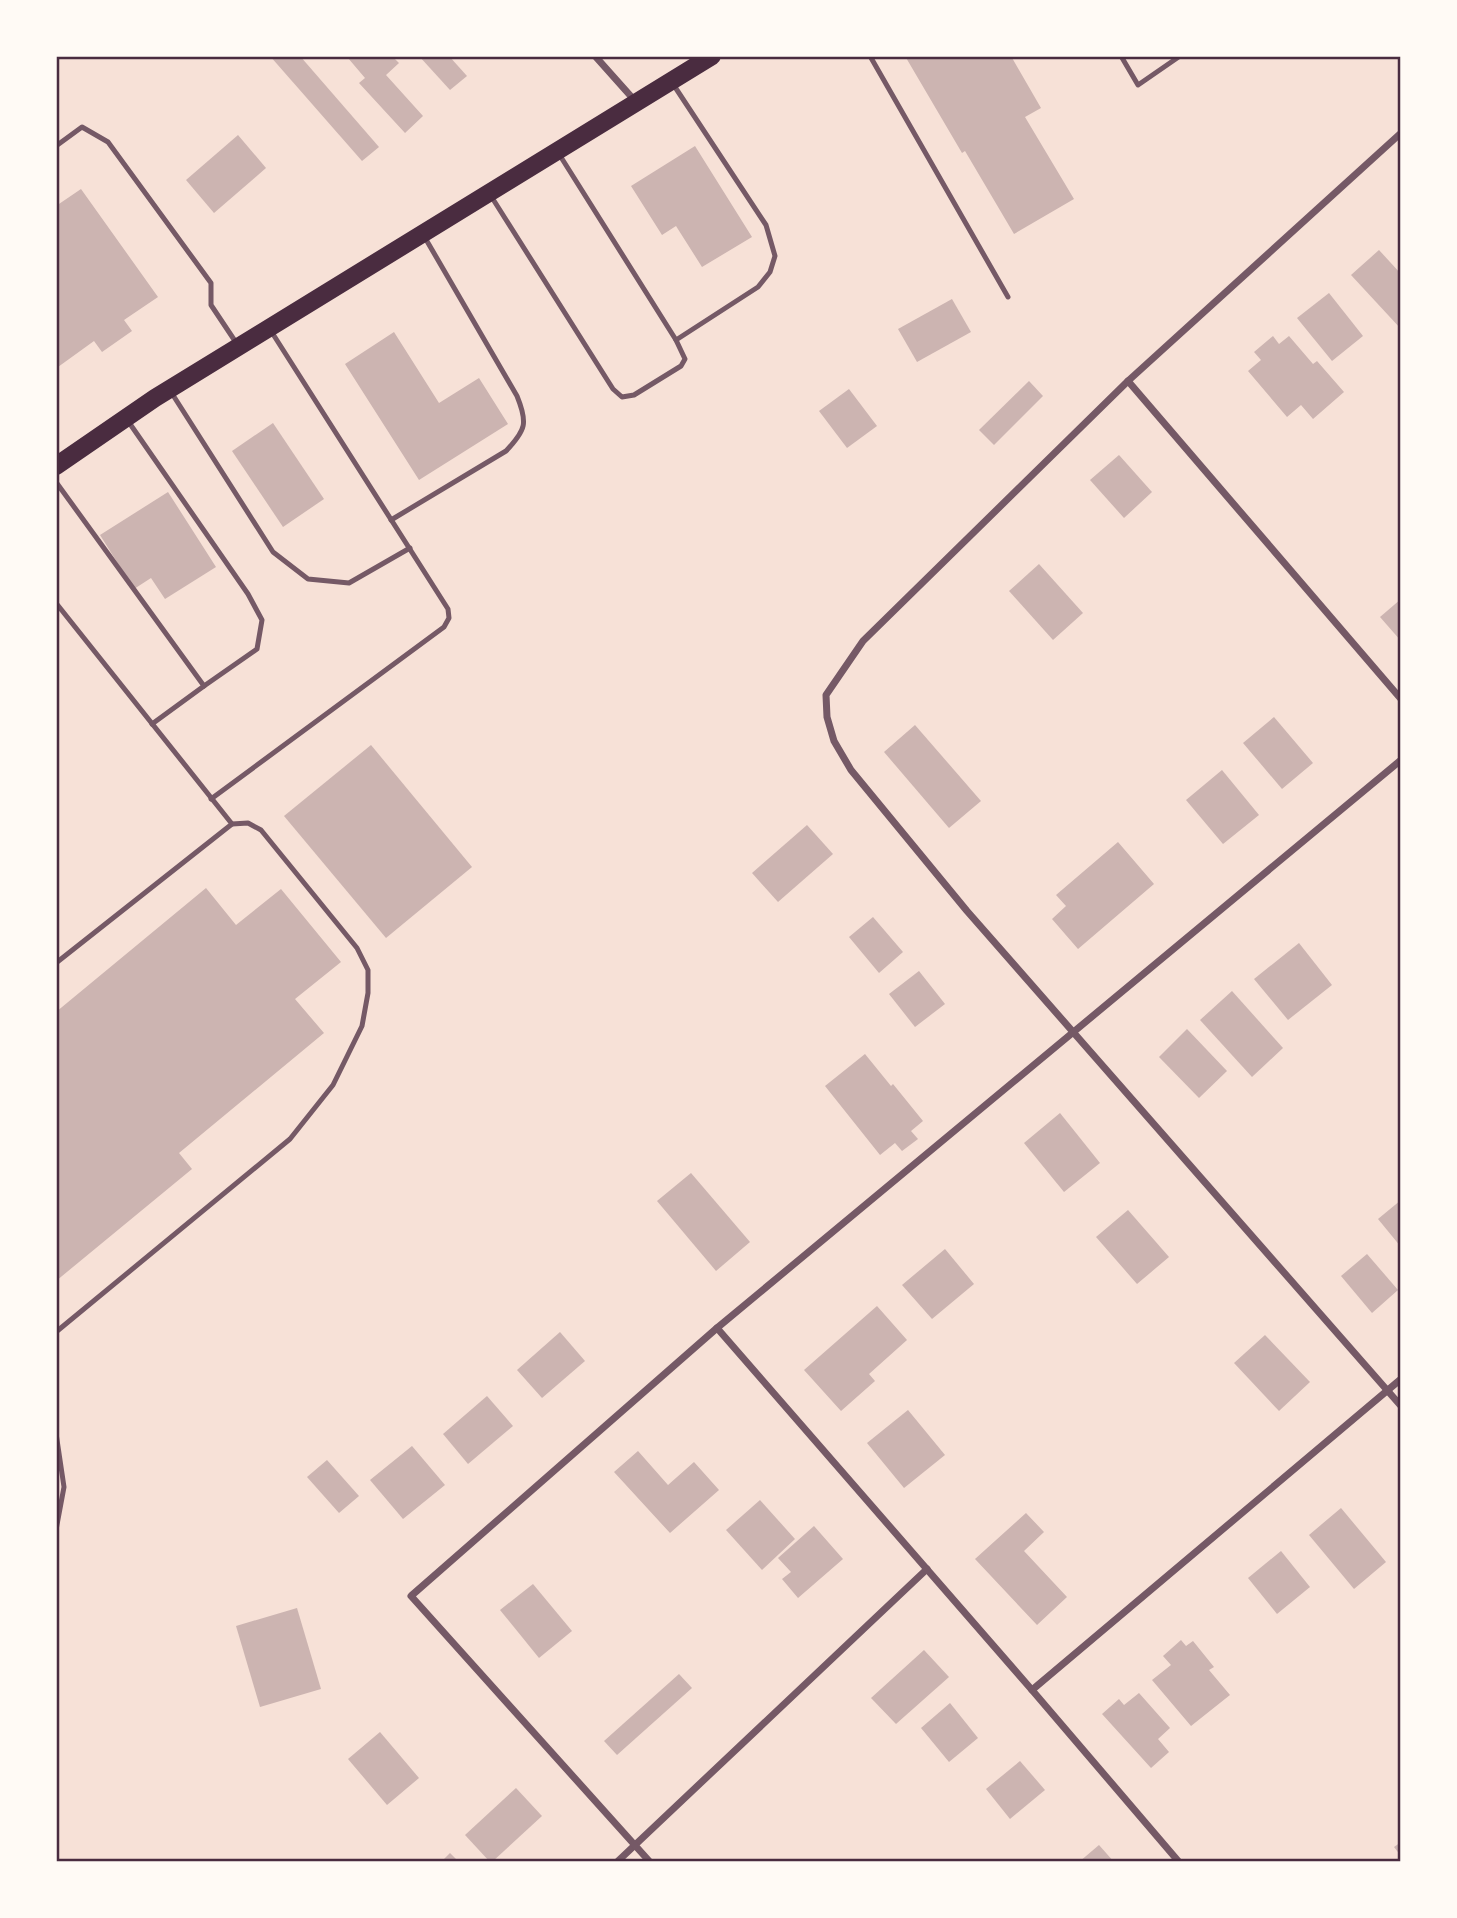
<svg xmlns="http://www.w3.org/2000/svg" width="1457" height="1918" font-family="'Alegreya Sans',sans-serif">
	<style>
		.building { fill: #ccb4b1 }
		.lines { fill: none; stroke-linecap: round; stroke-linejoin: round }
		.service { stroke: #755966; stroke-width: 5 }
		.minor { stroke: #755966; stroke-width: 7 }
		.primary { stroke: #4a2c40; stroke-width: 18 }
		.neatline { fill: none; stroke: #4a2c40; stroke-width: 2.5 }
	</style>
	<rect width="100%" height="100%" fill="#f7e1d7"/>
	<!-- building -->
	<g class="building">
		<polygon points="270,56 300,56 379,147 362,161"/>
		<polygon points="350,56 392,56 399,63 386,75 423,116 405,133 359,83 365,78 348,58"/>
		<polygon points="419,56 449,56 467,76 450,90"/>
		<polygon points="905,56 1011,56 1041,108 1025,117 1074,199 1014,234 965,151 962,153"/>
		<polygon points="238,135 266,168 214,213 186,180"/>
		<polygon points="695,146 752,237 702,267 676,226 662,235 631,186"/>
		<polygon points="81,189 158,297 124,320 132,331 102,352 94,341 58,367 56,363 56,206"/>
		<polygon points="1379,250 1401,274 1401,329 1351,275"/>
		<polygon points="1329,293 1363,336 1332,361 1297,318"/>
		<polygon points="952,299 971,332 917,362 898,329"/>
		<polygon points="394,332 439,403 479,378 508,424 419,480 345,364"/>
		<polygon points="1273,336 1279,344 1289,336 1313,364 1317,361 1344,392 1313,419 1301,405 1287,417 1248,371 1261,360 1254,352"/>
		<polygon points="1029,381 1043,396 994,445 979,430"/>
		<polygon points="849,389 877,426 847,448 819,411"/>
		<polygon points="273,423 324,499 283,527 232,451"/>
		<polygon points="1119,455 1152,492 1124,518 1090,480"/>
		<polygon points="168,492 216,567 165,599 151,578 134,589 100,535"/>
		<polygon points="1039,564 1083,613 1053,640 1009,591"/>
		<polygon points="1401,599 1401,641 1380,617"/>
		<polygon points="1274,717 1313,763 1282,789 1243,743"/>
		<polygon points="915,725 981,801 949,828 884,752"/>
		<polygon points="371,745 472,867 386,938 284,816"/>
		<polygon points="1222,770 1259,815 1223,844 1186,800"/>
		<polygon points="807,825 833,854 778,902 752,873"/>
		<polygon points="1118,842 1154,884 1078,949 1052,919 1066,906 1056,895"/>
		<polygon points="206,888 236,925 281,889 341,962 295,999 324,1033 179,1153 192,1169 56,1281 56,1012"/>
		<polygon points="873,917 903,952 879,973 849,937"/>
		<polygon points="1299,943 1332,985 1288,1020 1254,979"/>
		<polygon points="919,971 945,1004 915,1027 889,994"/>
		<polygon points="1232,991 1283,1048 1252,1077 1200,1020"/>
		<polygon points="1187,1029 1227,1071 1199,1098 1159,1057"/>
		<polygon points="865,1054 891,1086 893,1084 923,1121 911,1131 918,1139 902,1151 895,1143 880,1155 825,1086"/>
		<polygon points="1060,1113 1100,1163 1064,1192 1024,1143"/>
		<polygon points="691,1173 750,1242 716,1271 657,1201"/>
		<polygon points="1401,1200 1401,1247 1378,1219"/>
		<polygon points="1128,1210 1169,1257 1137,1284 1096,1237"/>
		<polygon points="945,1249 974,1284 932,1319 902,1285"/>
		<polygon points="1367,1254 1398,1290 1372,1313 1341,1276"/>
		<polygon points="877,1306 907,1340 869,1374 875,1381 841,1411 804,1370"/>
		<polygon points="560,1332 585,1361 542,1398 517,1370"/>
		<polygon points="1265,1335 1310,1382 1279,1411 1234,1363"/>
		<polygon points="487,1396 513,1426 468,1464 443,1434"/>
		<polygon points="908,1410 945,1455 904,1488 867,1443"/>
		<polygon points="412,1446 445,1485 403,1519 370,1480"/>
		<polygon points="638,1451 668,1485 694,1462 719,1490 670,1533 614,1472"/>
		<polygon points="327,1460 359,1496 339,1513 307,1477"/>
		<polygon points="760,1500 795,1539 762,1570 726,1530"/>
		<polygon points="1341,1508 1386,1562 1354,1589 1309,1535"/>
		<polygon points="1026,1513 1044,1532 1024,1551 1067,1597 1037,1625 975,1559"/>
		<polygon points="814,1526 843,1559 798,1598 782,1579 791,1572 778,1558"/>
		<polygon points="1281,1551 1310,1587 1277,1614 1248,1578"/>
		<polygon points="533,1584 572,1631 539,1658 500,1610"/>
		<polygon points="297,1608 321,1689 260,1707 236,1626"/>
		<polygon points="1181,1640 1186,1646 1193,1641 1214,1667 1209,1670 1230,1695 1191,1726 1152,1680 1171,1665 1163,1656"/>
		<polygon points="924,1650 949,1677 896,1724 871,1698"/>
		<polygon points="679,1674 692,1688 617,1755 604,1741"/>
		<polygon points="1139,1693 1170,1728 1158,1739 1169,1752 1151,1768 1102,1714 1119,1699 1124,1705"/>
		<polygon points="950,1703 978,1738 949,1762 921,1728"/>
		<polygon points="380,1732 419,1778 387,1805 348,1759"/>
		<polygon points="1020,1761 1045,1790 1010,1819 986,1789"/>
		<polygon points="516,1788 542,1816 492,1862 490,1862 465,1835"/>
		<polygon points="1401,1842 1401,1856 1394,1847"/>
		<polygon points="1099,1845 1114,1862 1079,1862"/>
		<polygon points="450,1853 459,1862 441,1862"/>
	</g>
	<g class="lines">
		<!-- service -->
		<g class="service">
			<polyline points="870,56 1008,297"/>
			<polyline points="1121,56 1138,85 1180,56"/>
			<polyline points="673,84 766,225 775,256 770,272 758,287 676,340"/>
			<polyline points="56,146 82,127 108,142 211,283 211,305 237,344"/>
			<polyline points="491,196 613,389 622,397 634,395 681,366 685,359 676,340 559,154"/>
			<polyline points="171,392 273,552 308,579 349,583 410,548"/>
			<polyline points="56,482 204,686 257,649 262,620 248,594 128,421"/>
			<path d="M391,520L506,451C526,430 528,423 517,396L424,236"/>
			<polyline points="56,603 232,824 56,963"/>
			<polyline points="152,724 204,686"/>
			<polyline points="211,799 444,627 449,618 448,609 271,331"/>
			<polyline points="56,1332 290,1139 333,1085 362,1026 368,993 368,970 357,948 261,830 248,823 232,824"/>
			<polyline points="56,1433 64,1487 56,1530"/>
		</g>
		<!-- minor -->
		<g class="minor">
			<polyline points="595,56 636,102"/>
			<polyline points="1401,133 1128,381 863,641 826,695 827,717 834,741 851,770 967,911 1401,1406"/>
			<polyline points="1128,381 1401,699"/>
			<polyline points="717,1328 1032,1690 1179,1862"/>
			<polyline points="1032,1690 1401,1379"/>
			<polyline points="617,1862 927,1569"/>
			<polyline points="650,1862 411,1596 717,1328 1401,760"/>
		</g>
		<!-- primary -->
		<polyline class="primary" points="56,466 155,398 712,56"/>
	</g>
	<!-- border -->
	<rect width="1457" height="1918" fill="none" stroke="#fffaf5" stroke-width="116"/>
	<rect x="58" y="58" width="1341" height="1802" class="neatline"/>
</svg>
